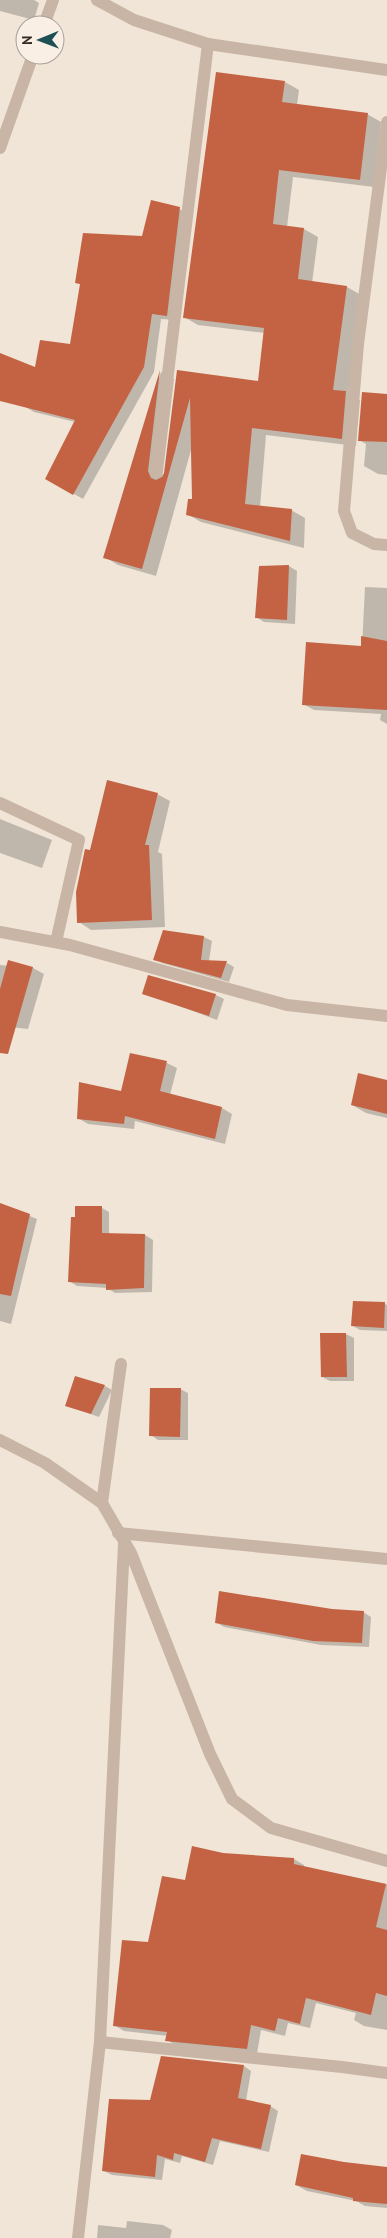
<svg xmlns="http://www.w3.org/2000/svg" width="387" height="2238" font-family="'PT Sans',sans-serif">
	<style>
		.shadow { fill: #0003 }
		.building { fill: #c46343 }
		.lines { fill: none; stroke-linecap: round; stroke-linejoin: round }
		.minor { stroke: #c8b5a5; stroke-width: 12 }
	</style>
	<rect width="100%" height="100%" fill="#f1e5d8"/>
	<!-- shadow -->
	<g class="shadow">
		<polygon points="0,0 34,0 39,3 34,20 0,11"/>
		<polygon points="285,82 299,90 297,105 367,114 381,122 374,187 293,177 287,227 304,229 318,237 312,283 347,287 361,295 348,393 360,400 356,446 266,435 260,507 291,510 305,518 304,548 201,522 187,514 193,500 191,450 156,576 118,565 105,557 161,372 174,379 162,480 165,473 178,372 259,382 265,333 198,325 184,317"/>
		<polygon points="179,209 189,214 176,320 161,319 154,372 83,499 47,479 75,422 34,412 24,406 0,382 0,354 36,369 71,345 81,285 76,282 143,237"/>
		<polygon points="387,395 387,475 378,474 364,466 366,444 359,440"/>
		<polygon points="289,566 297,571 295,624 264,622 256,617"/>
		<polygon points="365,587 387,588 387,724 380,720 381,714 314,710 303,704 362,647"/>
		<polygon points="157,794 170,801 158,852 162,854 165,927 91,930 79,922 91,852"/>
		<polygon points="0,819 52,840 42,868 0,853"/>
		<polygon points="204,937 212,941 209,961 227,963 234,967 229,982 162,963 155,959"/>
		<polygon points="0,965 33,968 44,974 28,1029 0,1026"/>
		<polygon points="149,977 216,995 224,999 217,1020 144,993"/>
		<polygon points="167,1063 177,1068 170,1095 222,1108 232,1114 225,1144 135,1121 134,1129 88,1124 78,1118 122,1093"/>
		<polygon points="387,1081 387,1118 366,1113 352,1105"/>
		<polygon points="0,1204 37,1219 11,1324 0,1321"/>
		<polygon points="102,1208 109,1212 109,1235 145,1235 153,1240 152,1292 115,1293 107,1288 77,1286 69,1281"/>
		<polygon points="385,1304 387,1305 387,1331 360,1330 353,1326"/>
		<polygon points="346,1334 354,1338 354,1381 330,1381 322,1377"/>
		<polygon points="105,1386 112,1390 99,1417 67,1406"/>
		<polygon points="180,1389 188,1393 188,1440 158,1440 151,1435"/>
		<polygon points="332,1610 363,1612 371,1617 369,1647 321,1645 224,1627 216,1622"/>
		<polygon points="222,1854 294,1859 304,1865 304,1867 387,1884 387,2030 364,2026 354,2020 356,2013 316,2003 310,2028 288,2023 285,2036 261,2030 257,2054 177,2046 167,2040 168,2036 124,2031 114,2025 149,1943 186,1881"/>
		<polygon points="244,2066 251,2071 246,2101 270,2106 278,2111 269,2152 220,2141 213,2165 182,2156 180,2163 165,2159 162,2180 112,2175 104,2171 151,2101"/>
		<polygon points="344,2164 387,2169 387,2208 365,2206 356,2201 307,2191 296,2185"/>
		<polygon points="127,2221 163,2225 172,2230 170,2238 97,2238 98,2225 126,2228"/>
	</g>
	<!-- building -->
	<g class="building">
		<polygon points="216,72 285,81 282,102 368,113 360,180 279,170 273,224 304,228 298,279 347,286 333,390 346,391 342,439 252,428 245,504 292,509 290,541 186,515 188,499 192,499 190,398 142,569 103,558 160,370 148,471 151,478 156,480 162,477 164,473 177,370 258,381 264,328 183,318"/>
		<polygon points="151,200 180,207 167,316 152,314 144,367 73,495 45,479 75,420 0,401 0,353 35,367 40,340 70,344 80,284 75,283 83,233 142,236"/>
		<polygon points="362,392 387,394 387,442 358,441"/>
		<polygon points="289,565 287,620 255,618 259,566"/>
		<polygon points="361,636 387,641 387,710 302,705 306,642 361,646"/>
		<polygon points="107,780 158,793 145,845 149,845 152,920 77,923 76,892 85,849 90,850"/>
		<polygon points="163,930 204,936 201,960 227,961 221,978 153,960"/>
		<polygon points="8,960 33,967 8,1054 0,1053 0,989"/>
		<polygon points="148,975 216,994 209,1016 142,994"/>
		<polygon points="130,1053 167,1061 160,1091 222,1107 215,1139 125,1116 124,1124 77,1119 79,1082 121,1091"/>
		<polygon points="358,1073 387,1080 387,1114 351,1105"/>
		<polygon points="0,1203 30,1214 11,1296 0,1294"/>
		<polygon points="75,1206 102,1206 102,1233 145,1234 144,1288 106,1290 106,1284 68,1282 71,1217 75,1217"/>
		<polygon points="353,1301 385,1302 384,1328 351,1326"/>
		<polygon points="320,1333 346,1333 347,1377 321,1377"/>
		<polygon points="75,1376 105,1385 91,1414 65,1406"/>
		<polygon points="150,1388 181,1388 180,1437 149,1436"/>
		<polygon points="219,1591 332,1609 364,1611 362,1643 313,1641 215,1623"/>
		<polygon points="192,1846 223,1853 294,1858 294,1864 386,1884 376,1927 387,1930 387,1996 376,1993 371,2015 306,1998 300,2024 278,2018 275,2031 251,2025 247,2049 165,2041 167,2032 113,2026 122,1940 148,1942 162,1876 185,1880"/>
		<polygon points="161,2056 244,2065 238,2098 271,2105 261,2149 212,2138 205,2162 174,2153 173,2160 157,2155 155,2177 102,2171 109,2099 150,2100"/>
		<polygon points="301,2154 344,2162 387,2167 387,2204 353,2201 353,2198 295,2185"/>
	</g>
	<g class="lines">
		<!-- minor -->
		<g class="minor">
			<polyline points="97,0 134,20 208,44 387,70"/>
			<polyline points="44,25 53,0"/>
			<polyline points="387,122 358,344 344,511 352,533 374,544 387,545"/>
			<polyline points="0,148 33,55"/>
			<polyline points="156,472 208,44"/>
			<polyline points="0,803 79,840 56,942"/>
			<polyline points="0,932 70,945 287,1005 387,1016"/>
			<polyline points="0,1440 45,1463 102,1503 131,1553 210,1754 232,1799 271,1828 387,1861"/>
			<polyline points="102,1503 121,1364"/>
			<polyline points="118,1533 387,1559"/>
			<polyline points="100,2042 342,2067 387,2073"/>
			<polyline points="78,2238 100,2042 124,1544"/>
		</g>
	</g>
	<!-- north arrow -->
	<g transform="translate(40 40) rotate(269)"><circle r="24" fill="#f9efe4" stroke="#aaa098"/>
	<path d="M0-4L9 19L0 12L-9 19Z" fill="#1d5054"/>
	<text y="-8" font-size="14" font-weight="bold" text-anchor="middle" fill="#342a26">N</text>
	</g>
</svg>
